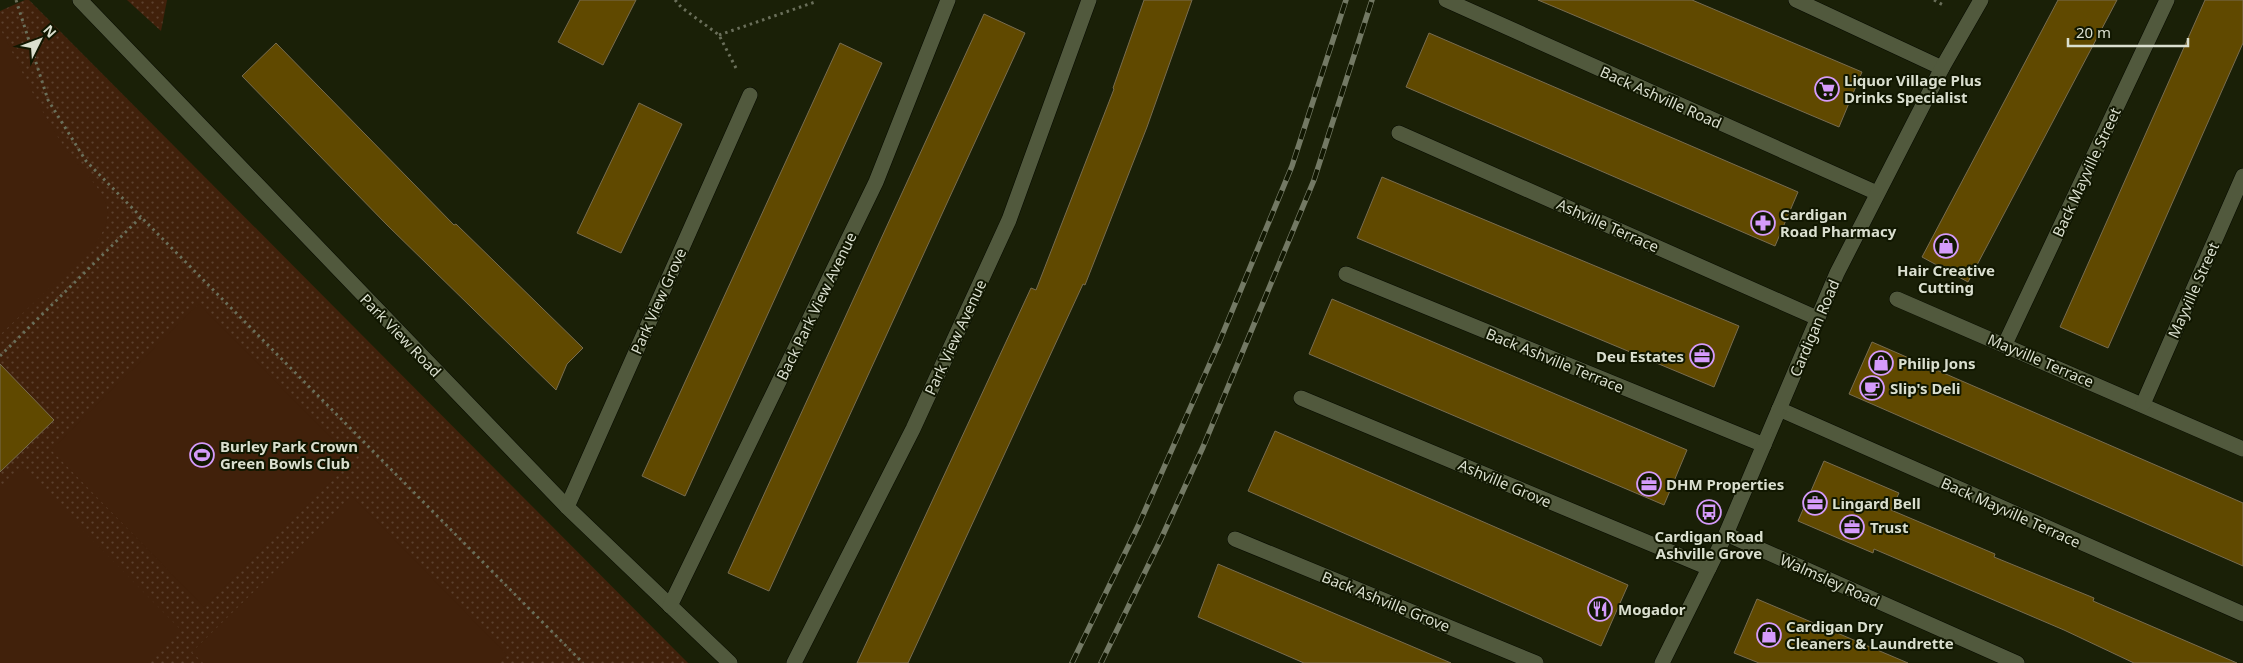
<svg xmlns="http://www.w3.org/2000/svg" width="2243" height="663" font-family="'Noto Sans',sans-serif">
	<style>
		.grass { fill: url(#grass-dots) }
		.garden { fill: #41210b }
		.building { fill: #604900; stroke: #786c50 }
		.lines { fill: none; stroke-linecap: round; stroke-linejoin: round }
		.minor-casing { stroke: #060a00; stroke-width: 16 }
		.path { stroke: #6a6f5a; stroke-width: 3; stroke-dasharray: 2.5 4; stroke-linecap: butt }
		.minor { stroke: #51593d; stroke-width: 15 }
		.rail-casing { stroke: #737964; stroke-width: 5.5 }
		.rail { stroke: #111701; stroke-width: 4; stroke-dasharray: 11; stroke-linecap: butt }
		.labels { text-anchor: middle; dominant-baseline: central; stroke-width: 4; stroke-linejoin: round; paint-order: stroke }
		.poi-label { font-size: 15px; font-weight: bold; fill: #dadfcf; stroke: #111701; text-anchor: start }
		.street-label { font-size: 15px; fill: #dadfcf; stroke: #111701 }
	</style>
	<defs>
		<pattern id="grass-dots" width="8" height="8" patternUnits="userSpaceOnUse" patternTransform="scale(1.25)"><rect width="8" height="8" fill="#41210b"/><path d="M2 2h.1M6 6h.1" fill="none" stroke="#5c412e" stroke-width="1.8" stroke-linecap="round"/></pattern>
	</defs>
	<rect width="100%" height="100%" fill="#1a2007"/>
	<!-- grass -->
	<g class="grass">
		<polygon points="25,0 29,0 688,663 0,663 0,11"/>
		<polygon points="127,0 167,0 161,31"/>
	</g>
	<!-- garden -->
	<g class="garden">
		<path d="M0,28C21,69 41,114 68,152C80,169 100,185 106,204C111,221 103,233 93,246L0,335Z"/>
		<polygon points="199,304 353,460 204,607 51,450"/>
		<polygon points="21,468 181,630 147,663 0,663 0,488"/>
		<polygon points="352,496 507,655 498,663 203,663 192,652"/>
	</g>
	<!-- building -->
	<g class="building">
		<polygon points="580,0 636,0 603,65 558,42"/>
		<polygon points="1144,0 1192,0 1147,127 1085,285 1083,284 908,663 857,663 1031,288 1036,290 1114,89 1113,88"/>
		<polygon points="1538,0 1692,0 1862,72 1839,127"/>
		<polygon points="2058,0 2117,0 1968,282 1922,257"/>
		<polygon points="2205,0 2243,0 2243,43 2108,348 2060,327"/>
		<polygon points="984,14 1025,33 769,591 728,573"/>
		<polygon points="1429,33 1798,192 1775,246 1406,87"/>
		<polygon points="276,43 454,225 456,224 583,348 567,364 556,390 387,225 242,76"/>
		<polygon points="840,43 882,63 685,496 642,476"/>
		<polygon points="639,103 682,124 621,253 577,233"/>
		<polygon points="1382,177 1739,326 1714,387 1357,238"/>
		<polygon points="1332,299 1687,450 1664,505 1309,354"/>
		<polygon points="1872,342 2243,503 2243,566 1849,394"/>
		<polygon points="0,364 54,420 0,472"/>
		<polygon points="1275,431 1628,585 1601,646 1248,491"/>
		<polygon points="1824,461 1899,493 1891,510 1995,554 1994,557 2094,598 2093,601 2237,663 2134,663 2064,630 1874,549 1873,553 1798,521"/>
		<polygon points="1218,564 1451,663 1304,663 1198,617"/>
		<polygon points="1757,599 1908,663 1759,663 1734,653"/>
	</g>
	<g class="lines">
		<!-- minor casing -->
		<g class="minor-casing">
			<g id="minor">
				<polyline points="80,0 567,507 730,663"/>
				<polyline points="1446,0 1877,193"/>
				<polyline points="1796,0 1942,68"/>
				<polyline points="1399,133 1817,318"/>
				<polyline points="1346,274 1764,445"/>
				<polyline points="1897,299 2243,449"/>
				<polyline points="2005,344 2167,0"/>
				<polyline points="1301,398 1709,568"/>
				<polyline points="2143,404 2243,176"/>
				<polyline points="1779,409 2243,614"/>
				<polyline points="567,507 750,95"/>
				<polyline points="1726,534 2017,663"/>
				<polyline points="1235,539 1536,663"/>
				<polyline points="670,606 876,182 948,0"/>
				<polyline points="794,663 913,429 1009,220 1089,0"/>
				<polyline points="1662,663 1726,534 1837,273 1942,68 1981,0"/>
			</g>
		</g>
		<!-- path -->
		<g class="path">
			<polyline points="16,0 48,100 86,161 141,217"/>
			<polyline points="675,0 681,7 719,35 737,70"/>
			<polyline points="1934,0 1945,6"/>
			<polyline points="719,35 815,2"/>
			<polyline points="0,356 141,217 583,663"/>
		</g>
		<!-- minor -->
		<use href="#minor" class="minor"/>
		<!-- rail casing -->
		<g class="rail-casing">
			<g id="rail">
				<polyline points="1072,663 1139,524 1218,345 1292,166 1346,0"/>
				<polyline points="1101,663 1161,539 1203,447 1314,180 1372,0"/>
			</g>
		</g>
		<!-- rail -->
		<use href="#rail" class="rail"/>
	</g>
	<!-- icons -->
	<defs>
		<g id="supermarket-ring" transform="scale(1.25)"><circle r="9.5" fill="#111701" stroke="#d59bfb" stroke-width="1.5"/><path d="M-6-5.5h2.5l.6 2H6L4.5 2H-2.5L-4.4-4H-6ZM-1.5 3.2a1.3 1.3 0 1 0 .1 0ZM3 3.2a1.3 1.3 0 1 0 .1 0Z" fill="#d59bfb"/></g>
		<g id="pharmacy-ring" transform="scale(1.25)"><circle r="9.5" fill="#111701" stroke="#d59bfb" stroke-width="1.5"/><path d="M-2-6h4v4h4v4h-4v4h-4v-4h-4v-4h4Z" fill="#d59bfb"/></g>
		<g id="shop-ring" transform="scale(1.25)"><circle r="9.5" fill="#111701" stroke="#d59bfb" stroke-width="1.5"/><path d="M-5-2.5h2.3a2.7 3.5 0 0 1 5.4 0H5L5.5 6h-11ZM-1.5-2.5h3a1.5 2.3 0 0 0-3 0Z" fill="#d59bfb"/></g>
		<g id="office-ring" transform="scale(1.25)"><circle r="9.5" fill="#111701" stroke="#d59bfb" stroke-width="1.5"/><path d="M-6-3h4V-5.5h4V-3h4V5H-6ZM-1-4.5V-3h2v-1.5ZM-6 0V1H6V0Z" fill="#d59bfb"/></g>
		<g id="cafe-ring" transform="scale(1.25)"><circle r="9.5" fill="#111701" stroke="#d59bfb" stroke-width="1.5"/><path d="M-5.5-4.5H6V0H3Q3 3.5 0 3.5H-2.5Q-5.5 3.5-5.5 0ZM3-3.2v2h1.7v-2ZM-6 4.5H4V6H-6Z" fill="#d59bfb"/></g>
		<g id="stadium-ring" transform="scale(1.25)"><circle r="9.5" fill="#111701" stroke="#d59bfb" stroke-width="1.5"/><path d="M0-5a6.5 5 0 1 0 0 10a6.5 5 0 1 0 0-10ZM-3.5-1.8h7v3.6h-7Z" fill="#d59bfb"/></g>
		<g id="bus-ring" transform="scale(1.25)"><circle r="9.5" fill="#111701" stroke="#d59bfb" stroke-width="1.5"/><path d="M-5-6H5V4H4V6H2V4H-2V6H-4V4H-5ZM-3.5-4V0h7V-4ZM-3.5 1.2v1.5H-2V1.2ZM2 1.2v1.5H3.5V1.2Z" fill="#d59bfb"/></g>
		<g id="restaurant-ring" transform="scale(1.25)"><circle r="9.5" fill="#111701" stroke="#d59bfb" stroke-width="1.5"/><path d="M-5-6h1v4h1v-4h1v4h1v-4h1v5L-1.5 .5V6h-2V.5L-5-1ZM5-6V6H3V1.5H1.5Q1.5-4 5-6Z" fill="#d59bfb"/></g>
	</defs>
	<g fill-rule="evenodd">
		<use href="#supermarket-ring" x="1827" y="89"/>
		<use href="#pharmacy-ring" x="1763" y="223"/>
		<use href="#shop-ring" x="1946" y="246"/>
		<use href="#office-ring" x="1702" y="356"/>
		<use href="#shop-ring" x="1881" y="363"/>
		<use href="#cafe-ring" x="1872" y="388"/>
		<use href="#stadium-ring" x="202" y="455"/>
		<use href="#office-ring" x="1649" y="484"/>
		<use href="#office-ring" x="1815" y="503"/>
		<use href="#bus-ring" x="1709" y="512"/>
		<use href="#office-ring" x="1852" y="527"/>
		<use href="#restaurant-ring" x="1600" y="609"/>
		<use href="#shop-ring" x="1769" y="635"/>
	</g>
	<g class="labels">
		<!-- poi labels -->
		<g class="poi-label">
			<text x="1844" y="80">Liquor Village Plus<tspan x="1844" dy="17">Drinks Specialist</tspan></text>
			<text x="1780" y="214">Cardigan<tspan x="1780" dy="17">Road Pharmacy</tspan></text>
			<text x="1946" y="270" text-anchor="middle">Hair Creative<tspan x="1946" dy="17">Cutting</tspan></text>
			<text x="1684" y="356" text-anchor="end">Deu Estates</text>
			<text x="1898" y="363">Philip Jons</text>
			<text x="1890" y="388">Slip's Deli</text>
			<text x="220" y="446">Burley Park Crown<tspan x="220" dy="17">Green Bowls Club</tspan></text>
			<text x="1666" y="484">DHM Properties</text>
			<text x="1832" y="503">Lingard Bell</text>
			<text x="1870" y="527">Trust</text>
			<text x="1709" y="536" text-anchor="middle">Cardigan Road<tspan x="1709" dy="17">Ashville Grove</tspan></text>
			<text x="1618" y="609">Mogador</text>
			<text x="1786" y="626">Cardigan Dry<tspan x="1786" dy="17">Cleaners &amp; Laundrette</tspan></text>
		</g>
		<!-- street labels -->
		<g class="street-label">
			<text transform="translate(1661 97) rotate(24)">Back Ashville Road</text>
			<text transform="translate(2086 172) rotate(-65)">Back Mayville Street</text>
			<text transform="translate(1608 225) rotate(24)">Ashville Terrace</text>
			<text transform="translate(2193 290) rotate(-66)">Mayville Street</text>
			<text transform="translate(658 301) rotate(-66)">Park View Grove</text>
			<text transform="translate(816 306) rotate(-64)">Back Park View Avenue</text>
			<text transform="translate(1814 328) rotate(-67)">Cardigan Road</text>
			<text transform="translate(401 335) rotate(46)">Park View Road</text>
			<text transform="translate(955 337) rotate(-65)">Park View Avenue</text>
			<text transform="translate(1555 360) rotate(22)">Back Ashville Terrace</text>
			<text transform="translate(2041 360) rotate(23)">Mayville Terrace</text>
			<text transform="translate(1505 483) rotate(23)">Ashville Grove</text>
			<text transform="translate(2011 512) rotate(24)">Back Mayville Terrace</text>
			<text transform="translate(1830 580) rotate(24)">Walmsley Road</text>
			<text transform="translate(1386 601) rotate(22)">Back Ashville Grove</text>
		</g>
	</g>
	<!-- north arrow -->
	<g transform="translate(40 40) rotate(48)" stroke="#111701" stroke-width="4" paint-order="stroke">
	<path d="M0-4L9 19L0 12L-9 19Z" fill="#dadfcf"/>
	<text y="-8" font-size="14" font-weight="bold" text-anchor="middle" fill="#dadfcf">N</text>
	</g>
	<!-- scale -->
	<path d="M2068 38v8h120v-8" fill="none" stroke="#dadfcf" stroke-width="2.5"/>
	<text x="2076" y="38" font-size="15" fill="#dadfcf" stroke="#111701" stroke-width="4" paint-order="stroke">20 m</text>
</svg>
